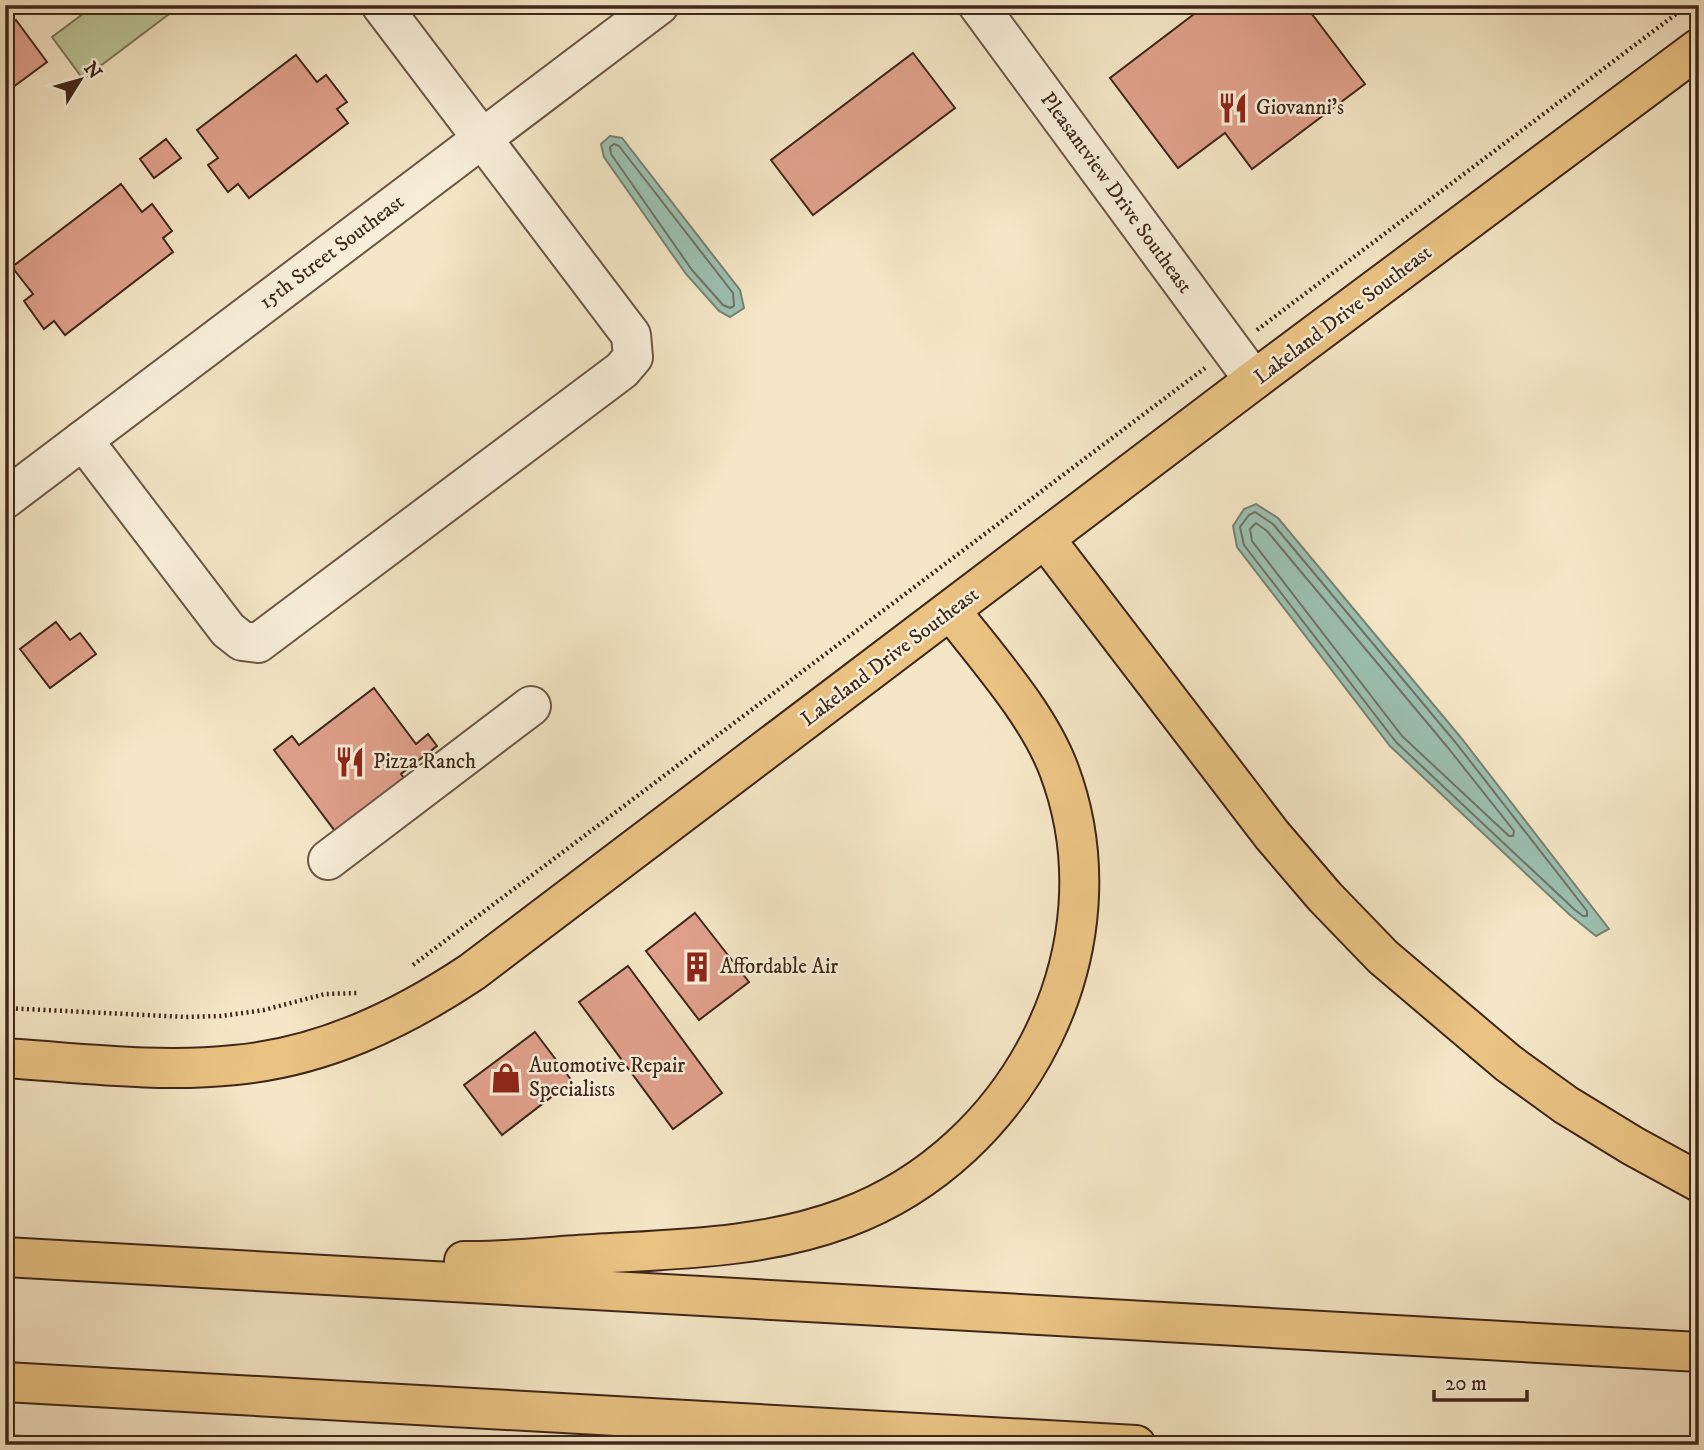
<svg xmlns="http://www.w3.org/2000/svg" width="1704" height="1450" font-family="'IM FELL DW Pica',serif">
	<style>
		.green { fill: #bbc595; stroke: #7d7658; stroke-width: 2 }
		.water { fill: #9cc0b0; stroke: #778274; stroke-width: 2 }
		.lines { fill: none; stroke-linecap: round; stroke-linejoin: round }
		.shore { stroke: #6e7365; stroke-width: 2 }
		.building { fill: #e0a08c; stroke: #3f261a; stroke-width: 2 }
		.minor-casing { stroke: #6c5645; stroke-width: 42 }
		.major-casing { stroke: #3f261a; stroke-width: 42 }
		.highway-casing { stroke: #3f261a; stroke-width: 42 }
		.path { stroke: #3f261a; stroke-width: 4.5; stroke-dasharray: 2 3.5; stroke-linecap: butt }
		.minor { stroke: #f8efda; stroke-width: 38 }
		.major { stroke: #eac383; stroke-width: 38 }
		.highway { stroke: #eac383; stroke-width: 38 }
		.labels { text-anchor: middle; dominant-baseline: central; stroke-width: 5; stroke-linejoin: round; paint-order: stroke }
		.poi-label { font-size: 21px; fill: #3f261a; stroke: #f8efda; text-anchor: start }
		.street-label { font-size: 21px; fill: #3f261a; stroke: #f8efda }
	</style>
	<rect width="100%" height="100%" fill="#f4e6c6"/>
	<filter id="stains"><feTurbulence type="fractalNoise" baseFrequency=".00286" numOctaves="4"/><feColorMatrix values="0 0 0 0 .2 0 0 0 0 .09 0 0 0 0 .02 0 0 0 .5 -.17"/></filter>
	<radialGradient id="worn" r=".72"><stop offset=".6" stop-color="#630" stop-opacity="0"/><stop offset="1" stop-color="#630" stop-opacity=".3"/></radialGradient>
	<!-- green -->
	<g class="green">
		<polygon points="95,5 175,5 177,8 83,79 52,37"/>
		<polygon points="5,1435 209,1445 5,1445"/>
	</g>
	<!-- water -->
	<g class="water">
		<polygon points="610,136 622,138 740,290 744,308 730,317 719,311 686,274 604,157 601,144"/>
		<polygon points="1256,504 1278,518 1462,739 1609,929 1596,936 1570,915 1390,746 1237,547 1233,526 1244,509"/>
	</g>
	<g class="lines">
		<!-- shore -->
		<g class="shore">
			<polygon points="614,144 619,146 733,293 734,306 730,308 723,305 692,270 611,154 610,147"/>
			<polygon points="1255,512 1273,524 1456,743 1587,911 1587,916 1583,916 1575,910 1396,742 1244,545 1240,527 1249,515"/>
			<polygon points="1256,523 1267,531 1449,749 1514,831 1513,836 1509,836 1402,736 1252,541 1250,529"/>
		</g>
	</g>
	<!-- building -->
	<g class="building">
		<polygon points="1206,5 1305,5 1365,84 1252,169 1225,133 1178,168 1110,78"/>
		<polygon points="16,20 47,62 5,93 5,28"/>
		<polygon points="913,53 955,108 813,215 771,160"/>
		<polygon points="296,55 317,82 326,75 347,102 337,109 348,123 249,198 238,184 228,192 208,165 218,158 197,130"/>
		<polygon points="166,139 181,158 154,178 140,159"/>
		<polygon points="121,184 142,212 152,204 172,231 163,238 173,252 65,335 54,321 44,329 24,301 33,294 12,267"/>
		<polygon points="56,622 70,640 80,633 96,654 50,688 20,649"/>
		<polygon points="374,688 416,744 428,734 437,746 401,774 411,787 341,839 274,750 292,736 299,745"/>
		<polygon points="695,913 749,982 699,1020 646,951"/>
		<polygon points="628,966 722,1093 673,1129 579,1002"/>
		<polygon points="535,1032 572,1081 502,1135 464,1085"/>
	</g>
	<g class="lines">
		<!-- minor casing -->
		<g class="minor-casing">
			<g id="minor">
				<polyline points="978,5 1254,380"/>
				<polyline points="83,440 228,630 242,641 258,643 622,370 633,357 631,335 381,5"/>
				<polyline points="5,499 659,5"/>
				<polyline points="328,860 531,706"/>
			</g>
		</g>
		<!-- major casing -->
		<g class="major-casing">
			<path id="major" d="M5,1058C81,1063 159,1073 235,1065C322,1057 400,1020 472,972L1254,380L1699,48"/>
		</g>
		<!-- highway casing -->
		<g class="highway-casing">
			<g id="highway">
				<polyline points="1046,540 1272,835 1325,897 1383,957 1508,1063 1566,1105 1633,1146 1699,1182"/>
				<polyline points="5,1257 1699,1352"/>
				<path d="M464,1261C507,1262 551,1256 594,1254C679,1249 765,1248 845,1218C1020,1153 1126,948 1059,770C1038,714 988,659 951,611"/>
				<polyline points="5,1382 1136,1445"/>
			</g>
		</g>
		<!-- path -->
		<g class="path">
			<polyline points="1257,330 1688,5"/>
			<polyline points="413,965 1205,368"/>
			<polyline points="5,1008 186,1017 221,1016 264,1010 325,994 358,993"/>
		</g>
		<!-- minor -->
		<use href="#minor" class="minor"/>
		<!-- major -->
		<use href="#major" class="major"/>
		<!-- highway -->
		<use href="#highway" class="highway"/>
	</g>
	<!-- icons -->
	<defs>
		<g id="restaurant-bare" transform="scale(2.415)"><path d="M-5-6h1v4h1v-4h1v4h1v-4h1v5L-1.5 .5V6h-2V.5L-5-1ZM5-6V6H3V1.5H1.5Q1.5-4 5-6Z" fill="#8f2418" stroke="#f8efda" stroke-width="2.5" paint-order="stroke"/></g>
		<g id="building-bare" transform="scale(2.415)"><path d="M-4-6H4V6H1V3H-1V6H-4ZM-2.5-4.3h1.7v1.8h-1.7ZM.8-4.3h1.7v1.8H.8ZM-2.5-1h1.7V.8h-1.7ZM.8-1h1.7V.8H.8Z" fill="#8f2418" stroke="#f8efda" stroke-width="2.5" paint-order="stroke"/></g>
		<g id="shop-bare" transform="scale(2.415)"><path d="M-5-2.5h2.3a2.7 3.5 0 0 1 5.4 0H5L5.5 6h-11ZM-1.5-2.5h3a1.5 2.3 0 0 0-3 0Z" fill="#8f2418" stroke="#f8efda" stroke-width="2.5" paint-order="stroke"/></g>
	</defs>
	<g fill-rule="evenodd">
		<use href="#restaurant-bare" x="1233" y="108"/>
		<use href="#restaurant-bare" x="350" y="762"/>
		<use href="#building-bare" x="697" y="967"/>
		<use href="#shop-bare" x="506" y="1078"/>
	</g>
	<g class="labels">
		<!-- poi labels -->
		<g class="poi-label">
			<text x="1256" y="108">Giovanni's</text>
			<text x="373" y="762">Pizza Ranch</text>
			<text x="720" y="967">Affordable Air</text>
			<text x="529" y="1066">Automotive Repair<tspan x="529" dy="24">Specialists</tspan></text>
		</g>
		<!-- street labels -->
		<g class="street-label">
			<text transform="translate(1116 193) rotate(54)">Pleasantview Drive Southeast</text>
			<text transform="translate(332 252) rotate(-37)">15th Street Southeast</text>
			<text transform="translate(1343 315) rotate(-37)">Lakeland Drive Southeast</text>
			<text transform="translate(890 657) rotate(-37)">Lakeland Drive Southeast</text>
		</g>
	</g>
	<!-- margin -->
	<rect width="1704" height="1450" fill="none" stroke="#f4e6c6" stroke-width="28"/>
	<rect x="7" y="7" width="1690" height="1436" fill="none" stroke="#3f261a" stroke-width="3.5"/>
	<rect x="14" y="14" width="1676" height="1422" fill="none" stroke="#3f261a" stroke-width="2"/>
	<!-- north arrow -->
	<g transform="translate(80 80) rotate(53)" stroke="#f8efda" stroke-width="5" paint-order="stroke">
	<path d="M0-5L12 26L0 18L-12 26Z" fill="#3f261a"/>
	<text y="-10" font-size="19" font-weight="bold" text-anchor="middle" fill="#3f261a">N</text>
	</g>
	<!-- scale -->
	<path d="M1434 1390v10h93v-10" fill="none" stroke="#3f261a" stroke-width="3.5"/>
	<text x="1445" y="1390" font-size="21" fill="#3f261a" stroke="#f8efda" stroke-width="5" paint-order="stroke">20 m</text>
	<rect width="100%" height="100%" filter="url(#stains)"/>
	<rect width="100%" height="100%" fill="url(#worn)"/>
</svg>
